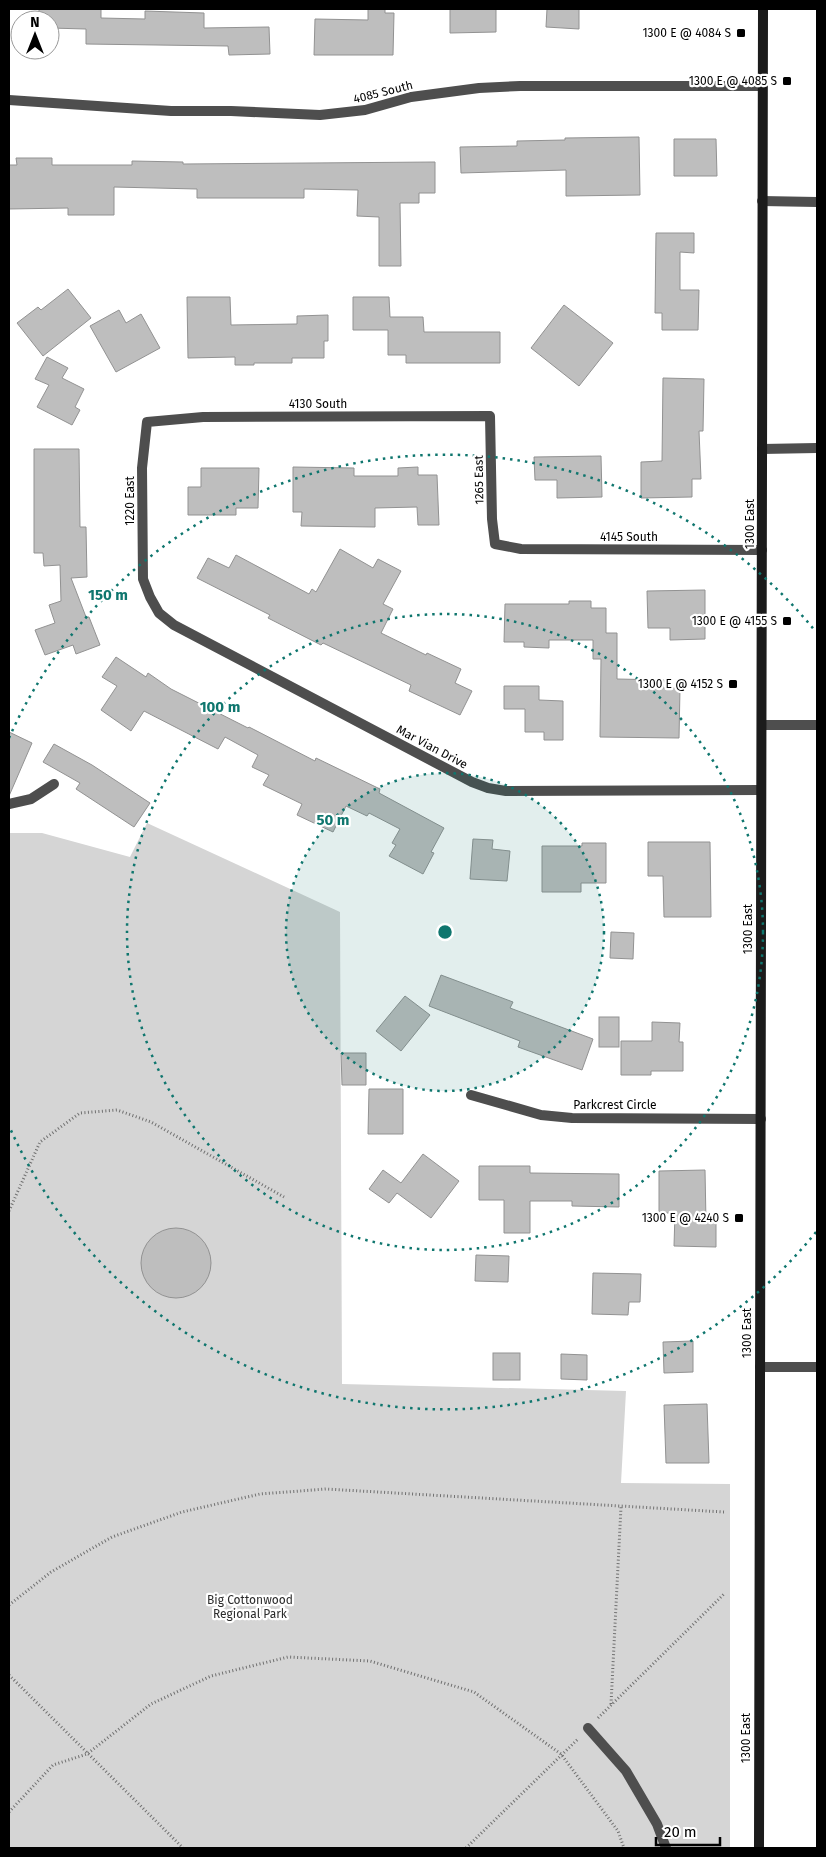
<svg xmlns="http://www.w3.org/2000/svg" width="826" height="1857" font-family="'Fira Sans',sans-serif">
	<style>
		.green { fill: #d5d5d5 }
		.building { fill: #bebebe; stroke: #929292 }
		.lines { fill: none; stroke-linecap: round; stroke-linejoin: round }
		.path { stroke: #707070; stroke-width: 3; stroke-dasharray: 1 2.5; stroke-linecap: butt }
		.service { stroke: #4e4e4e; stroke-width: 10 }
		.minor { stroke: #4e4e4e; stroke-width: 10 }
		.secondary { stroke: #1b1b1b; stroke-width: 10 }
		.ring { fill: none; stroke: #0f766e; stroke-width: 2.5; stroke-dasharray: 2.5 5 }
		.poi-dot { fill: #000; stroke: #fff; stroke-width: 2 }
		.labels { text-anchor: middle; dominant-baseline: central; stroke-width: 4.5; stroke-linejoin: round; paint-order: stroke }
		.poi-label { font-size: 12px; fill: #000; stroke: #fff; text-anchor: end }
		.street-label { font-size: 12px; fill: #000; stroke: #fff }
		.park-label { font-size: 12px; fill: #2c2c2c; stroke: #fff }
		.centre { fill: #0f766e; stroke: #fff; stroke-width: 2.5 }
		.ring-label { font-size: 15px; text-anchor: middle; font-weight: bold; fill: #0f766e; stroke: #fff; stroke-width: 4.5; stroke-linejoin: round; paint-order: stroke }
	</style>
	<rect width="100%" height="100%" fill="#fff"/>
	<!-- green -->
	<polygon class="green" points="147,823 340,912 342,1384 626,1391 621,1483 730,1484 730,1848 9,1848 9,833 42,833 130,857"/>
	<!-- building -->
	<g class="building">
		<polygon points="39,9 101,9 101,18 145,19 145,11 204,13 204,28 269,27 270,54 229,55 228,46 86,44 86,29 50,28 50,20 39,20"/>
		<polygon points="368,9 385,9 385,13 394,13 393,55 314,55 315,19 368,20"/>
		<polygon points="450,9 496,9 496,32 450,33"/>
		<polygon points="547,9 579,9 579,29 546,27"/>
		<polygon points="639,137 640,195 566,196 566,170 461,173 460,147 517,146 517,141 565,140 565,138"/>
		<polygon points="674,139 716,139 717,176 674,176"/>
		<polygon points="16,158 52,158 52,165 132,165 132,161 183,162 183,164 435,162 435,193 419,193 419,203 400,203 401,266 379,266 379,217 357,216 358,190 304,189 304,198 197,198 197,189 114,187 114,215 68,215 68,208 9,209 9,165 17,165"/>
		<polygon points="656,233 694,233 694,253 680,252 680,290 699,290 698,330 662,330 662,313 655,313"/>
		<polygon points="68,289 91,318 43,356 17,323 38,307 41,310"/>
		<polygon points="187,297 230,297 231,325 297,324 297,316 328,315 328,341 324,341 324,358 292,358 292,363 254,363 254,365 235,365 235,357 188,358"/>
		<polygon points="353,297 389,297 390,317 423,317 424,332 500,332 500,363 406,363 406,355 388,355 388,330 353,330"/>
		<polygon points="564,305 613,343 579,386 531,348"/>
		<polygon points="119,310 126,323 141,314 160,348 116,372 90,326"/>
		<polygon points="47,357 68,368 62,378 84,389 75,407 80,410 72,425 37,407 49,385 35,379"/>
		<polygon points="663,378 704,379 703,431 699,431 701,479 692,479 692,497 641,498 641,462 662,461"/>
		<polygon points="34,449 79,449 80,527 86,527 87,577 71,578 86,617 89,617 100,645 76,654 73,645 45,655 35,630 55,623 49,605 61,601 60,565 44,566 43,553 34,553"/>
		<polygon points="601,456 602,497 557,498 557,480 535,480 534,457"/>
		<polygon points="293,467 354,468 354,476 398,476 398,468 418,467 418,475 437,475 439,525 418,525 417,507 375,508 375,527 301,526 302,512 293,512"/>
		<polygon points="201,468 259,468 258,508 236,508 236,515 188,515 188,487 201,487"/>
		<polygon points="340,549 373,568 378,559 401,571 383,604 393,609 381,633 426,655 427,653 461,669 455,683 472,691 460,715 409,691 411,685 323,643 321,645 268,618 270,615 197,578 208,558 229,568 236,555 309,594 312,589 316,592"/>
		<polygon points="705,590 705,639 670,640 670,628 648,628 647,591"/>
		<polygon points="569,601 591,601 591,608 606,608 606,633 617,633 617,679 664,680 663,688 680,688 679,738 600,737 601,659 593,659 593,640 549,640 549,648 524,647 524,642 504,642 505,604 569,604"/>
		<polygon points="116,657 146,677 148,673 171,689 248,728 249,727 315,761 316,758 380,789 379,793 444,828 431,852 434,853 423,874 389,856 396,845 392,843 400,829 369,813 367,816 346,806 333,832 297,815 302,804 263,785 269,775 252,767 258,755 225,737 218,749 144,711 131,731 101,710 117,686 102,677"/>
		<polygon points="504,686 539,686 539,700 563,701 563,740 544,740 544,732 525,732 525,709 504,709"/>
		<polygon points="9,732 32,743 9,796"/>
		<polygon points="54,744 92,765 150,803 134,827 76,789 80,783 43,762"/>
		<polygon points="473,839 493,840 492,849 510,851 507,881 470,879"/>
		<polygon points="648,842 710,842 711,917 664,917 663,876 648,876"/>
		<polygon points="582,843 606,843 606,883 581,883 581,892 542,892 542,846 582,846"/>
		<polygon points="611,932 634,933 633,959 610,958"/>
		<polygon points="441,975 513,1002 510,1008 593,1039 582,1070 518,1047 520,1041 429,1006"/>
		<polygon points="405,996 430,1015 401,1051 376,1031"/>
		<rect x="599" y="1017" width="20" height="30"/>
		<polygon points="652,1022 680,1023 679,1042 683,1042 683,1071 651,1071 651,1075 621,1075 621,1041 652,1041"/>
		<polygon points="341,1053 366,1053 366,1085 342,1085"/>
		<polygon points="369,1089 403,1089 403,1134 368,1134"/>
		<polygon points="423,1154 459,1181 431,1218 397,1193 389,1203 369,1189 383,1170 401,1183"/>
		<polygon points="479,1166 530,1166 530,1173 619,1174 619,1207 572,1206 572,1201 530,1201 530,1233 504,1233 504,1200 479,1200"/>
		<polygon points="705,1170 706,1222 716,1223 716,1247 674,1246 675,1213 659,1213 659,1171"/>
		<circle cx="176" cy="1263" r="35"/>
		<polygon points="476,1255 509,1256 508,1282 475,1281"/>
		<polygon points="593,1273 641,1274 640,1302 629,1302 628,1315 592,1314"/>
		<polygon points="693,1341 693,1372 664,1373 663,1342"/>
		<rect x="493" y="1353" width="27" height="27"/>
		<polygon points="561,1354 587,1355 587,1380 561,1379"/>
		<polygon points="707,1404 709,1463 666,1463 664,1405"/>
	</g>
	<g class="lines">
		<!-- path -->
		<g class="path">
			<polyline points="9,1211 40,1142 80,1113 117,1110 151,1122 284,1197"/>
			<polyline points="9,1605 51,1572 112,1537 182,1512 260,1494 326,1489 724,1512"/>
			<polyline points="9,1675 183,1848"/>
			<polyline points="611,1704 621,1507"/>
			<polyline points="598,1718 724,1594"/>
			<polyline points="9,1812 53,1765 87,1754 151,1704 211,1676 288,1657 370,1661 474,1692 561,1754 618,1831 624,1848"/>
			<polyline points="466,1848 578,1739"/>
		</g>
		<!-- service -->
		<g class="service">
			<polyline points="9,804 31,799 54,784"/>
			<polyline points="588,1728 626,1771 657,1824 666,1848"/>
		</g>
		<!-- minor -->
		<g class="minor">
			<polyline points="9,100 171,111 231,111 320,115 365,110 411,97 479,88 520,86 762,86"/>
			<polyline points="762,201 817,202"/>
			<polyline points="762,449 817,448"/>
			<polyline points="762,725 817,725"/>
			<polyline points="761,790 506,791 488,788 472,782 174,625 159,613 150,597 143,579 142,468 147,422 203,417 490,416 492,519 495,544 521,549 762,550"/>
			<polyline points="471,1095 541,1115 572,1118 761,1119"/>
			<polyline points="760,1367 817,1367"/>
		</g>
		<!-- secondary -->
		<polyline class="secondary" points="759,1848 763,9"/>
	</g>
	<!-- distance rings -->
	<circle cx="445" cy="932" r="159" fill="#0f766e" fill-opacity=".12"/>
	<g class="ring">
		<circle cx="445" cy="932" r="159"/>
		<circle cx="445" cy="932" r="318"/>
		<path d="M816 1232A477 477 0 0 1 9 1126M9 738A477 477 0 0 1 816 632"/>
	</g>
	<!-- markers -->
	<g class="poi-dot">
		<rect x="736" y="28" width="10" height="10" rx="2.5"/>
		<rect x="782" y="76" width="10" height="10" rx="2.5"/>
		<rect x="782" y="616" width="10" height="10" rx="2.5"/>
		<rect x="728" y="679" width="10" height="10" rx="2.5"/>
		<rect x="734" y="1213" width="10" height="10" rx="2.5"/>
	</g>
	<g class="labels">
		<!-- poi labels -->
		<g class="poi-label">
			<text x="731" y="33">1300 E @ 4084 S</text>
			<text x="777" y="81">1300 E @ 4085 S</text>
			<text x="777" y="621">1300 E @ 4155 S</text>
			<text x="723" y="684">1300 E @ 4152 S</text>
			<text x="729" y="1218">1300 E @ 4240 S</text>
		</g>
		<!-- street labels -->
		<g class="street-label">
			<text transform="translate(383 92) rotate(-14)">4085 South</text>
			<text x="318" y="404">4130 South</text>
			<text transform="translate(479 480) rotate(-91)">1265 East</text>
			<text transform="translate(130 501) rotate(-90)">1220 East</text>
			<text transform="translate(750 524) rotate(-90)">1300 East</text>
			<text x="629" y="537">4145 South</text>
			<text transform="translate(432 747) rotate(28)">Mar Vian Drive</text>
			<text transform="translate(748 929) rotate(-90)">1300 East</text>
			<text x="615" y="1105">Parkcrest Circle</text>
			<text transform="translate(747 1333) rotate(-90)">1300 East</text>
			<text transform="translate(746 1738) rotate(-90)">1300 East</text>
		</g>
		<!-- park labels -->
		<g class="park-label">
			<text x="250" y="1600">Big Cottonwood<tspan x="250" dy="14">Regional Park</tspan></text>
		</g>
	</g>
	<circle cx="445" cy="932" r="8" class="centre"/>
	<g class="ring-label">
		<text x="108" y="600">150 m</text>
		<text x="220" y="712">100 m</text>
		<text x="333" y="825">50 m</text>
	</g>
	<!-- border -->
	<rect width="826" height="1857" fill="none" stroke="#000000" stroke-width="20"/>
	<!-- north arrow -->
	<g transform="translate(35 35)"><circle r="24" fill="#ffffff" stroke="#999999"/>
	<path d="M0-4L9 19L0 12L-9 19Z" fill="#000000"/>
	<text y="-8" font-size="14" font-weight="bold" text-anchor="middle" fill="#000000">N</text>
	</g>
	<!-- scale -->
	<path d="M656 1837v8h64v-8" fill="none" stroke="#000000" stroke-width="2.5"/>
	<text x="664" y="1837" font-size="15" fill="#000000" stroke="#ffffff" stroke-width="4" paint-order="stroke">20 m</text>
</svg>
